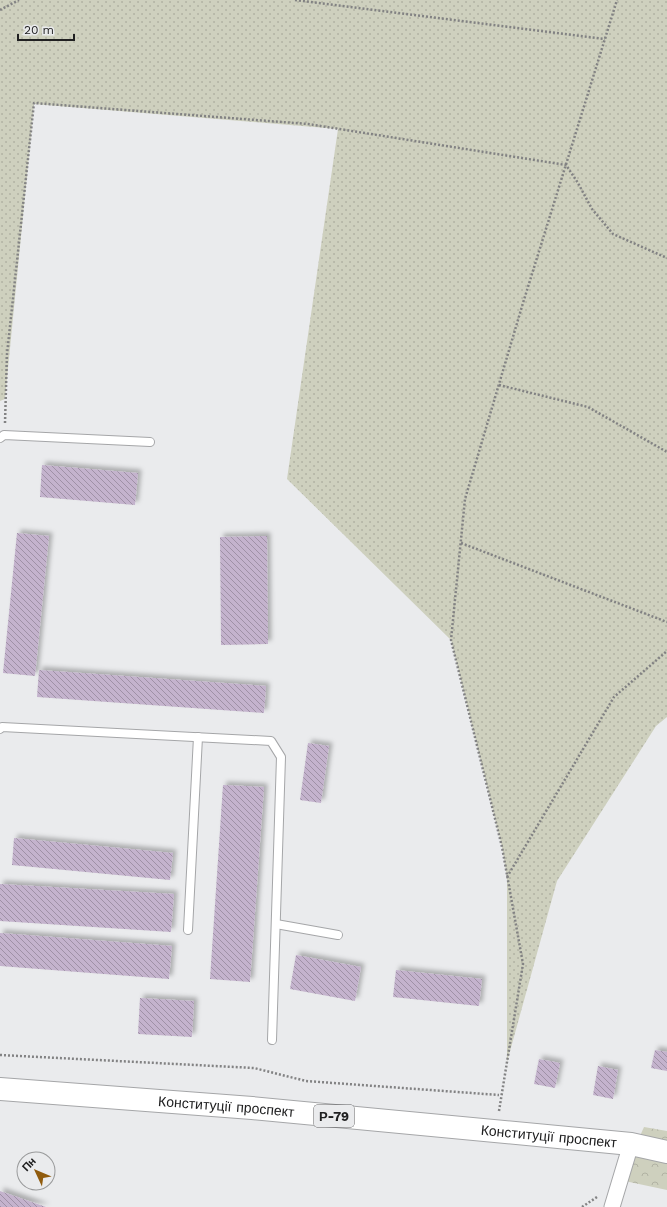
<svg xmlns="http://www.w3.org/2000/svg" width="667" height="1207" font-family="'Work Sans',sans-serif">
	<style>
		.forest { fill: url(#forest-crowns) }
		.garden { fill: url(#garden-dots) }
		.building { fill: url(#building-back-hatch); filter: url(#shadow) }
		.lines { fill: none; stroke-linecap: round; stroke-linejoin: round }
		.service-casing { stroke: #a5a6a8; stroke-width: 10 }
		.minor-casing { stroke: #a5a6a8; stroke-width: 17 }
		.primary-casing { stroke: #a5a6a8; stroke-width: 24 }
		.path { stroke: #828283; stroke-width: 2.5; stroke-dasharray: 2 2; stroke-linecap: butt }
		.service { stroke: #fff; stroke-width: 8 }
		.minor { stroke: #fff; stroke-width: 15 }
		.primary { stroke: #fff; stroke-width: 22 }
		.labels { text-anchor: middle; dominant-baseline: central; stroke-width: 3; stroke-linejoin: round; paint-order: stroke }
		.shield { fill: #eaebed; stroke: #5d5d5e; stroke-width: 1 }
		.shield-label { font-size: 13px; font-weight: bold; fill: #202021 }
		.street-label { font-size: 14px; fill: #202021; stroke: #eaebed }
	</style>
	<defs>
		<pattern id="forest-crowns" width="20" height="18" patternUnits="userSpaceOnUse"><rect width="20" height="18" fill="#ced0be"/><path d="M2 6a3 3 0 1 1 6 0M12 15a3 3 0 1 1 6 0" fill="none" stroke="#b1b2a3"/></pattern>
		<pattern id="garden-dots" width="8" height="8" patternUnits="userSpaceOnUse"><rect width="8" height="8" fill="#ced0be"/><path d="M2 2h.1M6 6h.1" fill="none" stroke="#b1b2a3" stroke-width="1.8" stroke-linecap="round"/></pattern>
		<pattern id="building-back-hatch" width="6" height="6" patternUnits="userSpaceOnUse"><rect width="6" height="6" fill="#c4b3cd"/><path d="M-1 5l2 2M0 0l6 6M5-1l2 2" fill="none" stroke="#9f91a6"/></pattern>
		<filter id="shadow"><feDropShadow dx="3.5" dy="-3.5" stdDeviation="2" flood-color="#0004"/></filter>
	</defs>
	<rect width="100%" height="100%" fill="#eaebed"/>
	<!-- forest -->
	<polygon class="forest" points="644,1127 667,1131 667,1190 620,1180"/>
	<!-- garden -->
	<polygon class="garden" points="0,0 667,0 667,717 656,726 557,881 507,1062 507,877 502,847 451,640 287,479 338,129 34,104 5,399 0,401"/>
	<!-- building -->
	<g class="building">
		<polygon points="42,465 138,473 135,505 40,497"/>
		<polygon points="17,533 49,536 35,676 3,673"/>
		<polygon points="267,536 268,644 221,645 220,537"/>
		<polygon points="39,670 266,686 264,713 37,697"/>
		<polygon points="308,743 329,746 321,803 300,800"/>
		<polygon points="223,785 264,787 250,982 210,979"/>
		<polygon points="14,838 173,853 170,880 12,865"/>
		<polygon points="0,884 174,894 171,932 0,921"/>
		<polygon points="0,933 172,946 169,979 0,966"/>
		<polygon points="296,955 361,967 355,1001 290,989"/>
		<polygon points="396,970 482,979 479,1006 393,997"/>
		<polygon points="140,998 194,1001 192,1037 138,1034"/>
		<polygon points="655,1050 667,1052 667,1071 651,1068"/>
		<polygon points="539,1059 560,1063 555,1088 534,1084"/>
		<polygon points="598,1066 618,1070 613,1099 593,1095"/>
		<polygon points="0,1191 46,1207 0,1207"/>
	</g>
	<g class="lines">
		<!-- service casing -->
		<g class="service-casing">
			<g id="service">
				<polyline points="0,438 4,435 150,442"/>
				<polyline points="0,729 2,727 271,741 281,757 272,1040"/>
				<polyline points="276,924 338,935"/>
				<polyline points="188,930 198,737"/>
			</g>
		</g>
		<!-- minor casing -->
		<g class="minor-casing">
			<polyline id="minor" points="612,1207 631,1144"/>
		</g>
		<!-- primary casing -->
		<g class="primary-casing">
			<g id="primary">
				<path id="s1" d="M0,1089L252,1108L631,1144L667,1152"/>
			</g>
		</g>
		<!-- path -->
		<g class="path">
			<polyline points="295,0 605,39"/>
			<polyline points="0,10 19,0"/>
			<polyline points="499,385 588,407 667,452"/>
			<polyline points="5,423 7,354 34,103 308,124 566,165 578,183 592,209 613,234 667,258"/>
			<polyline points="461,543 667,622"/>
			<polyline points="507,877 614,697 667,651"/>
			<polyline points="0,1055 254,1068 306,1081 499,1095"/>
			<polyline points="499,1111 523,964 502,847 451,640 465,499 523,303 617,0"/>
			<polyline points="582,1207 597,1197"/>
		</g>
		<!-- service -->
		<use href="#service" class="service"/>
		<!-- minor -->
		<use href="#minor" class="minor"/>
		<!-- primary -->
		<use href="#primary" class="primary"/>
	</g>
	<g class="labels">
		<!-- shield labels -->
		<rect class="shield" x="314" y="1105" width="40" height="22" rx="3"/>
		<g class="shield-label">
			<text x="334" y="1116">Р-79</text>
		</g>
		<!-- street labels -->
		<g class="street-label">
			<text stroke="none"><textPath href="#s1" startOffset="227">Конституції проспект</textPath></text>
			<text stroke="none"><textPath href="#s1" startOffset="551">Конституції проспект</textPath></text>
		</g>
	</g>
	<!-- north arrow -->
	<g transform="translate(36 1171) rotate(314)"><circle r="19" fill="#eaebed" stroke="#999a9b"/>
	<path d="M0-3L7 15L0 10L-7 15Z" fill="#905b0d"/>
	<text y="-6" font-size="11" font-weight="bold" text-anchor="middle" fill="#202021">Пн</text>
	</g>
	<!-- scale -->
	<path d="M18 34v6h56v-6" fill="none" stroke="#202021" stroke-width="2"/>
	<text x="24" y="34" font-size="12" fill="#202021" stroke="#eaebed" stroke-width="3" paint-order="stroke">20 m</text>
</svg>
